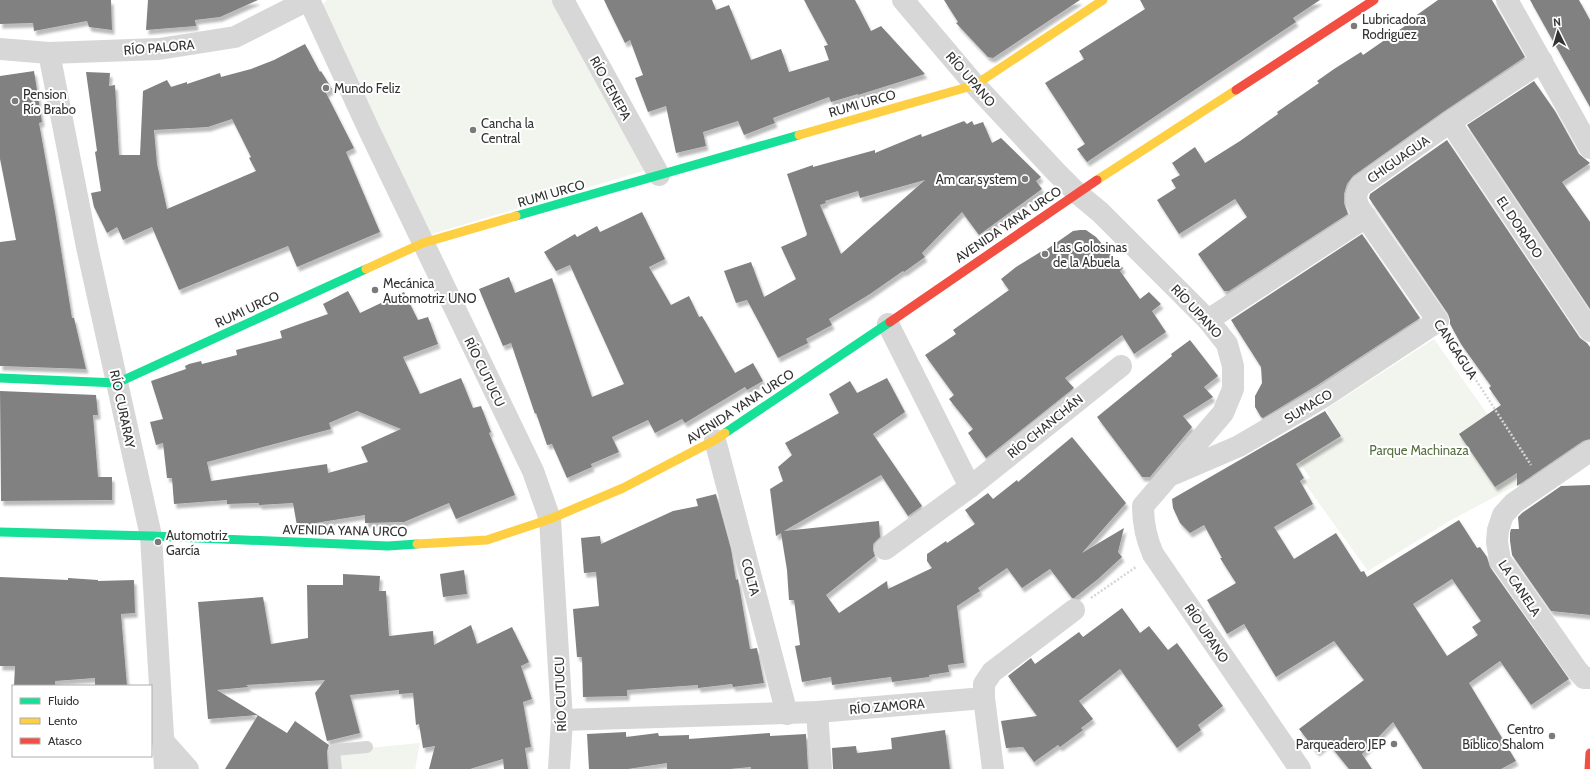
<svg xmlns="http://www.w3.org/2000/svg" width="1590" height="769" font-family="Cabin,sans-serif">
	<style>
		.green { fill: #f1f5ed }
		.building { fill: #818181; fill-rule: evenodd; filter: url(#shadow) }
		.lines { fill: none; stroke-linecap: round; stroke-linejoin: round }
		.path { stroke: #d6d6d6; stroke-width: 2.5; stroke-dasharray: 2 2; stroke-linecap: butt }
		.lane { stroke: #d7d7d7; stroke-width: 12 }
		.street { stroke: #d7d7d7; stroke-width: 22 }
		.fast { stroke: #16e098; stroke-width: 9 }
		.slow { stroke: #ffcf43; stroke-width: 9 }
		.jam { stroke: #f24e42; stroke-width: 9 }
		.poi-dot { fill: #7a7a7a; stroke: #fff; stroke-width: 1.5 }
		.labels { text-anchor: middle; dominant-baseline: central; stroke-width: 4; stroke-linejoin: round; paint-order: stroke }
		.poi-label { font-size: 13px; fill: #333; stroke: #fff; text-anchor: start }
		.street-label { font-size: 13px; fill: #333; stroke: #fff }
		.park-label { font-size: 13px; fill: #56703f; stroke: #fff }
	</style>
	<defs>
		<filter id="shadow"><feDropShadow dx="2.5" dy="4.5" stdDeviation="1" flood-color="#0004"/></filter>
	</defs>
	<rect width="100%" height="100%" fill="#fff"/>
	<!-- green -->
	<g class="green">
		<polygon points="327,0 557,0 650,169 425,236 318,9"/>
		<polygon points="1434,339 1532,477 1451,520 1368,571 1303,481 1310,478 1300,463 1343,437 1326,409"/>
		<polygon points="420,743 415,769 338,769 336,751"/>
	</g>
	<!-- building -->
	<g class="building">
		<polygon points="0,0 111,0 112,30 89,27 87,21 34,31 33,23 0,24"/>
		<polygon points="148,0 258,0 220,17 195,20 196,26 146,30"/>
		<polygon points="604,0 712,0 716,10 729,5 751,60 781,49 789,72 829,60 824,46 828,45 804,0 855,0 871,31 881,26 925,74 858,95 858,94 831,102 829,97 773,118 775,123 744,135 738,121 703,132 706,146 676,153 666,106 648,112 635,78 643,75 630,40 625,43"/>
		<polygon points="944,0 1080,0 993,58 988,57 956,23 958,22"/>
		<polygon points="1140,0 1320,0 1293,18 1296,22 1087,162 1077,149 1085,144 1045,83 1084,59 1079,51 1145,9"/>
		<polygon points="1438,0 1492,0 1525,57 1443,112 1353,176 1347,184 1344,194 1344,203 1348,214 1229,291 1224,291 1198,254 1247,217 1235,199 1179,234 1157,200 1176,188 1171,180 1180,175 1172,163 1195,147 1205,163 1240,141 1278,114 1277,112 1319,83 1317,81 1334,69 1361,52 1363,55 1405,26 1404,24"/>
		<polygon points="1530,0 1579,0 1590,20 1590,107"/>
		<path d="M305,44L320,72L321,71L332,89L326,93L354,148L346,152L380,232L297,267L288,246L179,290L152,227L123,240L117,227L107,233L94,207L91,193L101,191L95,152L97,151L86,72L110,73L109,86L115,85L119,155H140L143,91L167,80L171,87L187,82V84L220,73L221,77L251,69L274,60ZM232,119L251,157L249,158L256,171L167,209L157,164L154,130L208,127Z"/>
		<polygon points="34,71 42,122 39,123 55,212 72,318 74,318 86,369 0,366 0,242 16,240 0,159 0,76"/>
		<polygon points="1534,81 1555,111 1579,154 1590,163 1562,182 1590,222 1590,309 1467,125"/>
		<path d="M964,121L967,124L972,121L974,125L983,122L992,143L1001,138L1041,177L1036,181L1042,189L979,235L962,212L922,253L925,257L904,272L903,271L870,294L829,319L832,325L806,339L808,343L778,358L747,300L736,303L724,271L751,262L764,297L796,279L781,247L806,236L807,234L787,174L813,165V167L875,150V153L921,134L922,137ZM925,180L841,254L820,205L826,203L825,201L858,191L860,198Z"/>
		<polygon points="1447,140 1580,338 1587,343 1590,347 1590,439 1583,441 1517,486 1517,473 1495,487 1459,434 1501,405 1489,388 1491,386 1461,344 1450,324 1450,320 1448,314 1369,198 1370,194"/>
		<polygon points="642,212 665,259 649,267 671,305 689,296 699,317 702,316 735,373 753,363 763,381 747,390 745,387 685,423 682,419 655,433 648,420 612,437 619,452 591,464 592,467 567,478 552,444 547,445 536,413 535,414 511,343 503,346 479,289 509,277 515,293 552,278 592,397 624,384 570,265 556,271 544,252 575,234 577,237 597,226 600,232"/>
		<polygon points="1080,230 1086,230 1096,237 1123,268 1120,271 1140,299 1149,292 1161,304 1152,311 1166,332 1134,354 1122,335 1065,378 1074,388 986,458 968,433 973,429 949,399 954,395 925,355 956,334 953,330 1009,290 1001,279 1016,267 1042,251 1043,252 1073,231"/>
		<polygon points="1362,234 1420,318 1316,386 1263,418 1261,417 1255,407 1255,396 1262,383 1261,367 1231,320"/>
		<path d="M348,291L360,313L404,292L418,320L428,317L438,344L403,357L420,394L461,378L473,408L481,406L491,432L489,433L515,495L456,519L449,503L404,522L365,523V515L297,526L293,503L259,505V503L227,504V500L174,504L172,478H167L163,443L156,445L150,422L163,419L151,381L186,369L185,366L189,364L201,361L202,364L237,355L236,350L282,338L280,331L328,314L323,304ZM357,411L401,429L361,447L368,462L328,473L327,464L211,481L207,462L331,429L329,423Z"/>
		<polygon points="1190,340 1218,376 1204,387 1213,397 1183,416 1192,427 1150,477 1142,477 1097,417 1172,356 1171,354"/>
		<polygon points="887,378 905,412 873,434 922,506 908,516 881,475 784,531 879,521 880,537 873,544 873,550 875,556 826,595 839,613 887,581 888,589 932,568 927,561 927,554 946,541 947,543 975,524 965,510 988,493 993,499 1017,480 1018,482 1072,437 1126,503 1082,553 1124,528 1118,552 1122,557 1098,579 1074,598 1072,598 1050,569 1022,588 1007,568 978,588 980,591 957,606 964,663 948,665 949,672 929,675 929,677 892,682 891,677 832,685 831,677 802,682 795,646 800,645 794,600 789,600 787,570 781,533 776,536 770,489 783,481 778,467 792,455 785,443 839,413 829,394 850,381 857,393"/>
		<polygon points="0,391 96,395 98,415 93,415 98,477 112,477 112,500 1,501"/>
		<path d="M1325,411L1341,436L1296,464L1304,478L1300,481L1313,504L1274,527L1294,559L1336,533L1361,572L1364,571L1367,577L1459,520L1477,548L1480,547L1487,557L1490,567L1569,679L1531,705L1500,661L1469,683L1516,761L1501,769H1423L1393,722L1362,754L1372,769H1349L1328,743L1317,752L1299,729L1364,680L1334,641L1276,677L1244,624L1227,634L1207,600L1236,583L1220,558H1222L1204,525L1190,533L1180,523L1173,508L1172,499ZM1452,579L1481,621L1472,627L1478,635L1447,656L1413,604Z"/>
		<polygon points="1590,485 1590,615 1551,611 1512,555 1510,541 1510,533 1511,529 1519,529 1518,517 1522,513 1561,486"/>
		<polygon points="716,494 731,549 736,580 738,579 750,649 757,648 764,683 733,687 732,684 698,688 698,685 627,690 627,696 583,697 582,657 577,657 573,609 599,606 596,572 584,573 581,538 600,536 601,544 673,511 698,506 696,499"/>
		<polygon points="464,570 467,594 443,597 440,574"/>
		<polygon points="343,574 380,576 379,591 386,591 389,636 433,631 434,645 471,625 477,644 512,627 529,662 521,666 532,699 523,702 531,747 525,748 528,769 504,769 503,759 470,769 429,769 435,746 423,748 419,724 416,725 413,693 399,694 399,690 350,695 360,733 327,741 315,693 325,680 246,685 249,687 217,690 287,733 295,721 329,745 327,751 328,769 225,769 258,715 208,719 198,602 263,597 271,644 308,638 307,585 343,585"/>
		<polygon points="0,577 68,580 68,578 98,580 98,581 134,580 135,613 121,614 127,686 95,686 95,678 55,681 55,686 14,686 15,666 0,666"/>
		<polygon points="1122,608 1140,633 1149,626 1168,650 1177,643 1223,706 1198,725 1201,730 1177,748 1120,669 1079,701 1093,719 1081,728 1083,730 1060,747 1058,745 1034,762 1023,747 1006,748 1001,721 1037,716 1008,676 1031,658 1035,664 1079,632 1083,637"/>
		<polygon points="945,730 950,769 833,769 832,748 856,746 857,753 892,749 891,738"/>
		<polygon points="626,732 626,737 658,733 659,736 689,735 689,739 770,733 770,736 806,734 808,769 751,769 751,767 730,769 667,769 667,763 628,769 589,769 587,734"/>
	</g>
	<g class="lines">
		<!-- path -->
		<g class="path">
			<polyline points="1450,340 1531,465"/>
			<polyline points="1091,598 1136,567"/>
		</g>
		<!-- lane -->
		<polyline class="lane" points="336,769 334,750 367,747"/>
		<!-- street -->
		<g class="street">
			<polyline points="309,0 369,130 533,471 550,519 562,720 559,769"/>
			<polyline points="563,0 659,175"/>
			<path d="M903,0L975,85L1056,172L1077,193L1100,212L1208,320L1227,344L1233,366V389L1223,413L1143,506C1143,524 1146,538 1153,554L1300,769"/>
			<polyline points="1507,0 1590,148"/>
			<polyline points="0,49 49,53 159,49 235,37 308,0"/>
			<polyline points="49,53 87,247 151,536 165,769"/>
			<polyline points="1450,122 1590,331"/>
			<polyline points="1208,320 1366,217"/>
			<polyline points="888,324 970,487 1121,366"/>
			<polyline points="715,440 787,714"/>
			<polyline points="1590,451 1514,503 1503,515 1498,530 1497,542 1500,560 1577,670 1584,678 1590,678"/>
			<path d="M1174,474L1239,446L1323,397L1438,321L1360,209C1355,200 1355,195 1360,186L1450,122L1542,61"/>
			<polyline points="885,549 970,487"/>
			<polyline points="817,712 821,769"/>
			<polyline points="562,720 817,712 984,698"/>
			<polyline points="163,741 188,769"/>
			<polyline points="993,769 984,698 984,684 992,672 1074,610"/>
		</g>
		<!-- fast -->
		<g class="fast">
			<polyline points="516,216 799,135"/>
			<polyline points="0,378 117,383 366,269"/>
			<polyline points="725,433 890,322"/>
			<polyline points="0,532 151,536 388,546 417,544"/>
		</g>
		<!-- slow -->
		<g class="slow">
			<polyline points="799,135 975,85 1103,0"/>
			<polyline points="1097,180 1236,90"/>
			<polyline points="366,269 423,243 516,216"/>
			<polyline points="417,544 487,540 550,519 623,488 715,440 725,433"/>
		</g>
		<!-- jam -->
		<g class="jam">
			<polyline points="1236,90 1374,0"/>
			<polyline points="890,322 1097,180"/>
			<polyline points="1589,769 1590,753"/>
		</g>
	</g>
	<!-- markers -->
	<g class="poi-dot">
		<circle cx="1354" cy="26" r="4"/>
		<circle cx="326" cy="88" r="4"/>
		<circle cx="15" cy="101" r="4"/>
		<circle cx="473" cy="130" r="4"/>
		<circle cx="1025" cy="179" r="4"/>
		<circle cx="1045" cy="254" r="4"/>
		<circle cx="375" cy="290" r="4"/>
		<circle cx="158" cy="542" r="4"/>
		<circle cx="1552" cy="736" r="4"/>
		<circle cx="1394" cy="744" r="4"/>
	</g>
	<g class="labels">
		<!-- poi labels -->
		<g class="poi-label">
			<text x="1362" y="19">Lubricadora<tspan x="1362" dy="15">Rodriguez</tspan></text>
			<text x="334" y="88">Mundo Feliz</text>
			<text x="23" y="94">Pension<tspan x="23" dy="15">Río Brabo</tspan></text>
			<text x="481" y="123">Cancha la<tspan x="481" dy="15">Central</tspan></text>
			<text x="1017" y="179" text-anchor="end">Am car system</text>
			<text x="1053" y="247">Las Golosinas<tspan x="1053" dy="15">de la Abuela</tspan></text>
			<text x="383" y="283">Mecánica<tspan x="383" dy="15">Automotriz UNO</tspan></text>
			<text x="166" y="535">Automotriz<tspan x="166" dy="15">García</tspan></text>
			<text x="1544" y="729" text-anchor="end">Centro<tspan x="1544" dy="15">Bíblico Shalom</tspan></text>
			<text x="1386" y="744" text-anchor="end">Parqueadero JEP</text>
		</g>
		<!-- street labels -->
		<g class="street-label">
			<text transform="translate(159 47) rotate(-5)">RÍO PALORA</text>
			<text transform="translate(971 79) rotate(49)">RÍO UPANO</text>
			<text transform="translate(611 88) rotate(61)">RÍO CENEPA</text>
			<text transform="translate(862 103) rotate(-16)">RUMI URCO</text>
			<text transform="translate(1398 159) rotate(-35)">CHIGUAGUA</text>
			<text transform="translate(551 193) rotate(-16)">RUMI URCO</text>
			<text transform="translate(1008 224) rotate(-34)">AVENIDA YANA URCO</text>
			<text transform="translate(1520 227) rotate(56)">EL DORADO</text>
			<text transform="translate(247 309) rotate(-25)">RUMI URCO</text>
			<text transform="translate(1197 311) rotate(47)">RÍO UPANO</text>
			<text transform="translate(1456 349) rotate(57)">CANGAGUA</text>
			<text transform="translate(485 372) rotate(64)">RÍO CUTUCU</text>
			<text transform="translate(740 406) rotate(-33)">AVENIDA YANA URCO</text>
			<text transform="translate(1308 406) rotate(-31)">SUMACO</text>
			<text transform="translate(123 409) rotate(78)">RÍO CURARAY</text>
			<text transform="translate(1045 426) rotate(-39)">RÍO CHANCHÁN</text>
			<text transform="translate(345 530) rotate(1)">AVENIDA YANA URCO</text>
			<text transform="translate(751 577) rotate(75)">COLTA</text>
			<text transform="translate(1520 588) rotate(56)">LA CANELA</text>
			<text transform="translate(1207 633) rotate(56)">RÍO UPANO</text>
			<text transform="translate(560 694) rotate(-92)">RÍO CUTUCU</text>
			<text transform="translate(887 706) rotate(-5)">RÍO ZAMORA</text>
		</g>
		<!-- park labels -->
		<g class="park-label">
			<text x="1419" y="450">Parque Machinaza</text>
		</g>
	</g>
	<!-- legend -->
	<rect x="12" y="685" width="140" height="72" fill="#ffffff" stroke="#adadad"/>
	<rect x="20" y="698" width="20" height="6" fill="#16e098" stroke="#adadad"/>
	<text x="48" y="705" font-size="12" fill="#333333">Fluido</text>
	<rect x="20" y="718" width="20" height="6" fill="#ffcf43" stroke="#adadad"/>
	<text x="48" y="725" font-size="12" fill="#333333">Lento</text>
	<rect x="20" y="738" width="20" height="6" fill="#f24e42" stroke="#adadad"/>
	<text x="48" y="745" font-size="12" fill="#333333">Atasco</text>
	<!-- north arrow -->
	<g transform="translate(1558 32) rotate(355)" stroke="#ffffff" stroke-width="3" paint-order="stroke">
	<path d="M0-3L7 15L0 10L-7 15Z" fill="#333333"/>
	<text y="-6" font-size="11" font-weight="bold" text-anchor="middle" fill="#333333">N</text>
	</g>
</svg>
